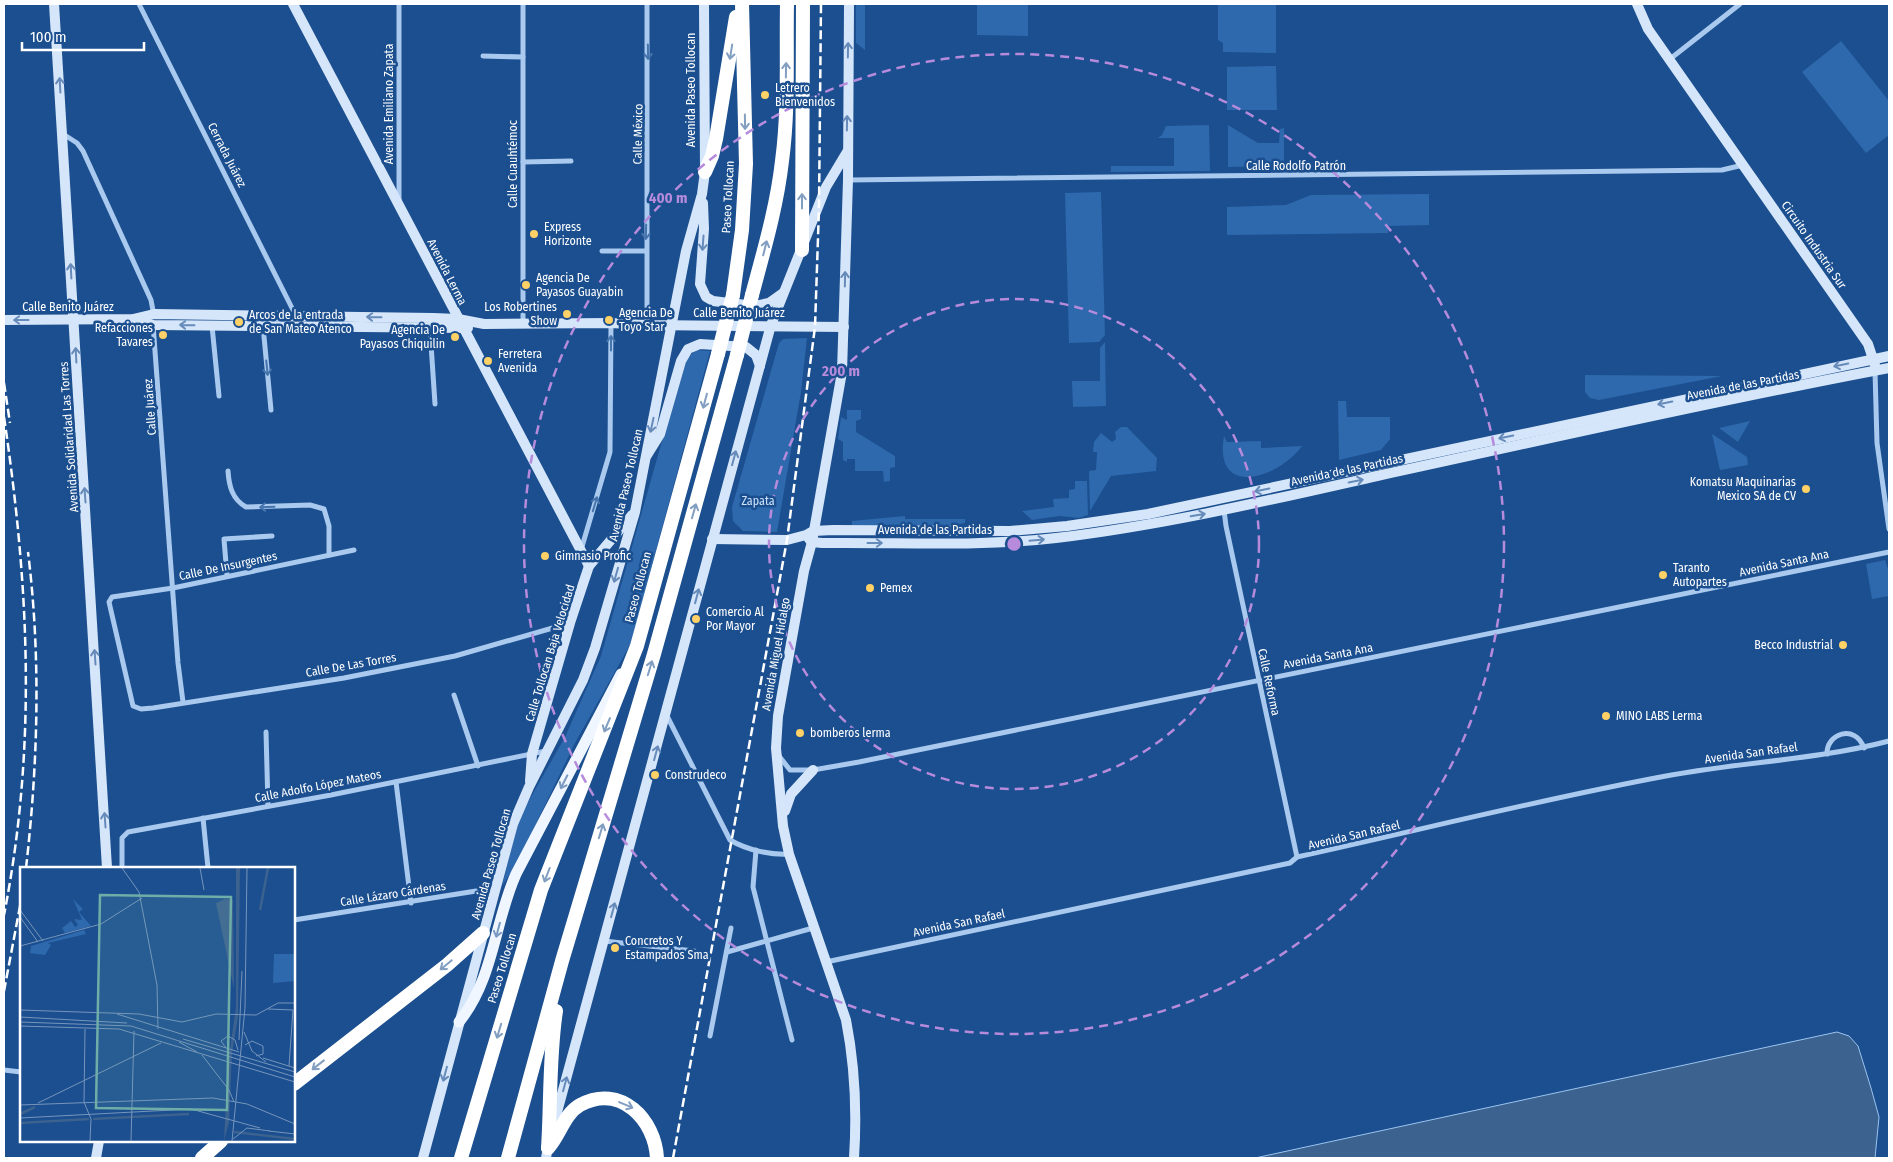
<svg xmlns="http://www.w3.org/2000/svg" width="1893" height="1162" font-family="'Fira Sans Condensed',sans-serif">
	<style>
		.green { fill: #2e69ad }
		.water { fill: #3c6290; stroke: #9cc4f0 }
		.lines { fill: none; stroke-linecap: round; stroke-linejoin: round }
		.street { stroke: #a9c9ee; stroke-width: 5 }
		.secondary { stroke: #d6e6fa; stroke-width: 10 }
		.primary { stroke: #f0f6ff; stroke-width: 11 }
		.highway { stroke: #fff; stroke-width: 14 }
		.rail { stroke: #fff; stroke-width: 2.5; stroke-dasharray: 9 4; stroke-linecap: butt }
		.highway-bridge { stroke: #fff; stroke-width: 14 }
		.oneway { stroke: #668bba }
		.oneway2 { stroke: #4674ac }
		.oneway3 { stroke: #829ec1 }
		.oneway4 { stroke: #7b9ac1 }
		.ring { fill: none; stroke: #b68bdc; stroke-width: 2.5; stroke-dasharray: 9 6 }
		.poi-dot { fill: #ffd166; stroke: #1b4f8f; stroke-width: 2 }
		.labels { text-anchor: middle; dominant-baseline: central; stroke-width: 5; stroke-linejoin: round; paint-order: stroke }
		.poi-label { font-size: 12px; fill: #fff; stroke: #1b4f8f; text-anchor: start }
		.street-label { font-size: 12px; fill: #fff; stroke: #1b4f8f }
		.park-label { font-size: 12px; fill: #cfe3fa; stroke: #1b4f8f }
		.inset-river { fill: none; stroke: #3c6290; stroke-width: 2.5 }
		.inset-road { fill: none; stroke: #7695bc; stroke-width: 1 }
		.view { fill: #6fada8; fill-opacity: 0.15; stroke: #6fada8; stroke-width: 2.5 }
		.inset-edge { fill: none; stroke: #fff; stroke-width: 2.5 }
		.centre { fill: #b68bdc; stroke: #1b4f8f; stroke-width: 2.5 }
		.ring-label { font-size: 15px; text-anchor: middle; font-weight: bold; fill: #b68bdc; stroke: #1b4f8f; stroke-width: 5; stroke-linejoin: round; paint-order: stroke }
	</style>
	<rect width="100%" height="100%" fill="#1b4f8f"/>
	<!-- green -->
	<g class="green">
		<polygon points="856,4 865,4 865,50 856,43"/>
		<polygon points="977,4 1028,4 1028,36 977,35"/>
		<polygon points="1218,4 1276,4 1276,53 1223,52 1223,43 1218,40"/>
		<polygon points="1841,41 1889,101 1889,135 1866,153 1802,72"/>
		<polygon points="1276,66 1277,110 1227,110 1227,67"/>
		<polygon points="1209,125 1210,171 1111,172 1111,166 1174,166 1174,138 1158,138 1162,135 1166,126"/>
		<polygon points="1228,125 1258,143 1279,143 1280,129 1284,128 1284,166 1228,167"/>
		<polygon points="1101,192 1105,335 1099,342 1069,343 1065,193"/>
		<polygon points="1429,194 1429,225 1389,226 1388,233 1227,235 1227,207 1286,205 1311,195"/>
		<polygon points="807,338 801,392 777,532 743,531 733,521 732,507 779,343 783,339"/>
		<polygon points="1105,342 1106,406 1073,407 1072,381 1100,381 1100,348"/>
		<polygon points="696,350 710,351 631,643 575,743 516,865 502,886 519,818 565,737 601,656 685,360"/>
		<polygon points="1585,375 1722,376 1599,400 1590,398 1585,392"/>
		<polygon points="1338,401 1346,401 1347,417 1390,417 1390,439 1381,450 1339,460"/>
		<polygon points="847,410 861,410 861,419 856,421 856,432 895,456 895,467 890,468 890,481 884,482 883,471 855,471 855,459 847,459 847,462 843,460 843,442 838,439 841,417 847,420"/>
		<polygon points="1750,421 1738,442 1719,428"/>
		<polygon points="1121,427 1127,427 1157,458 1156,471 1111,476 1090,511 1089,471 1096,470 1097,452 1093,452 1094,442 1101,433 1112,442 1116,439 1115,432"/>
		<polygon points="1712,434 1747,457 1748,465 1720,470"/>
		<path d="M1224,436L1227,442L1261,441V448L1302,446C1278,479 1213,499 1224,436Z"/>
		<polygon points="1075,481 1087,481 1088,515 1079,518 1059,516 1032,520 1022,511 1054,507 1053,499 1069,498 1069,490 1075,489"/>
		<polygon points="905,516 905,519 965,519 965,523 934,529 852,528 852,521"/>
		<polygon points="1885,560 1889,572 1889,596 1872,599 1866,564"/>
	</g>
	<!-- water -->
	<polygon class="water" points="1837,1032 1849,1036 1858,1046 1871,1088 1879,1117 1875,1158 1255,1158"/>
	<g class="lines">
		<!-- street -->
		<g class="street">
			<polyline points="139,4 296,316"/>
			<polyline points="483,56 523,57"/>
			<polyline points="1670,59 1740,4"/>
			<polyline points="63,134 77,143 83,151 151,300 154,316"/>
			<polyline points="523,162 571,161"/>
			<polyline points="848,180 1722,170 1743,165"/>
			<polyline points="399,201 399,4"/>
			<polyline points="602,251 646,251"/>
			<polyline points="523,323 523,4"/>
			<polyline points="153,324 178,663 183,702"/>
			<polyline points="647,325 647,4"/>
			<polyline points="212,326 219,396"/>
			<polyline points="263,326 271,410"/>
			<polyline points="430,329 435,404"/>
			<polyline points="1875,371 1877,443 1889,529"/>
			<path d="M228,471C229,486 232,499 246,507L310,505L324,509L329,526V555"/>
			<polyline points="1224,510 1226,526 1297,857"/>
			<polyline points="354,550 173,588 112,597 109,602 133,706 141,709 153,708 344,678 455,656 570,623"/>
			<polyline points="581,550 610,452 611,323"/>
			<polyline points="227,576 224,539 272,536"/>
			<polyline points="454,695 478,766"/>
			<path d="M666,714L730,840C747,850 770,855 789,854"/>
			<polyline points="266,732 268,806"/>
			<path d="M1827,754C1826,734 1855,723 1864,748"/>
			<polyline points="779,756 790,770 813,770 859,762 1889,552"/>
			<polyline points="396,782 411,903"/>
			<polyline points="203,818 208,868"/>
			<polyline points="756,850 753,887 792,1040"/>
			<polyline points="122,868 122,838 128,832 331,795 546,751"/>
			<polyline points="294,920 495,888"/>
			<polyline points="604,941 694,951"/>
			<polyline points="727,952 813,928"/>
			<path d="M826,962L1290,863L1297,857C1420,830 1542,799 1666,776C1740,762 1817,760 1889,741"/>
			<polyline points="710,1036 731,928"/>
			<polyline points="4,1070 21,1072"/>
		</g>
		<!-- secondary -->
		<g class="secondary">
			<polyline points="54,4 107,868"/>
			<polyline points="293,4 589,566"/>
			<path d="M849,4L848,180L842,372L812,542L804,571L778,716L776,748L783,826L789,854L846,1020C855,1066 857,1112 854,1158"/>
			<polyline points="1637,4 1648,29 1868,344 1875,365"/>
			<polyline points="703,203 704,229 700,284 706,297 713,301 754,306 769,303 783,293"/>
			<polyline points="134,319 153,325 468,328"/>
			<polyline points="4,320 133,319 154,314 433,318 458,319 484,324 611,323 647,325 844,327"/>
			<polyline points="647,455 660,434 681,361 688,349 700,344 746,347 756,355 760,366"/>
			<polyline points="712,539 787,540 806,535 813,531 833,530 1010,531 1067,526 1148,514 1889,356"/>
			<path d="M809,539L812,542L822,543C900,542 979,547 1056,538C1164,525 1271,500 1377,476C1548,439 1718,400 1889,368"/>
			<polyline points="530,781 532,754 570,623 589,566 632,515"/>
			<polyline points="785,811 791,794 813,770"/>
			<polyline points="553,1127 771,325 826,187 847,152"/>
			<polyline points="96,1158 99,1141"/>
			<polyline points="423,1158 513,824 529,787 583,680 595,648 635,512 686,251 702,194 705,172 704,4"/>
			<polyline points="546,1158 549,1141"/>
		</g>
		<!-- primary -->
		<path class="primary" d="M459,1022C494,979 494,923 516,874L621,674"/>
		<!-- highway -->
		<g class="highway">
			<polyline points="705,172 712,156 716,139 736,17"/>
			<polyline points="802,250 803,4"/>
			<polyline points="733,295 742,230 746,164 742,4"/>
			<path d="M752,295C764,250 777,206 782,161C789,109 786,56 787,4"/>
			<polyline points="294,1084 447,965 483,933"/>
			<path d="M548,1148C551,1102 549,1056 556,1011"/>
			<path d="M548,1148C560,1135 564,1114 580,1105C621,1083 655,1120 657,1158"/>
			<polyline points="202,1158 221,1141"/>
			<polyline points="461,1158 541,890 637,646 718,354"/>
			<polyline points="508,1158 562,961 654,654 737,355"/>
		</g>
		<!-- rail -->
		<g class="rail">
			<polyline points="4,383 10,423"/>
			<path d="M4,417C29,586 37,747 4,915"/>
			<path d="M26,868C38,763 41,657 28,552"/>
			<polyline points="4,991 21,901"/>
			<polyline points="673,1158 787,540 815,327 819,208 821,4"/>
		</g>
		<!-- highway-bridge -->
		<g class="highway-bridge">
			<polyline points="718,354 733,295"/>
			<polyline points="737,355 752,295"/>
		</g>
	</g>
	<!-- one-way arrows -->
	<defs><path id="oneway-shaft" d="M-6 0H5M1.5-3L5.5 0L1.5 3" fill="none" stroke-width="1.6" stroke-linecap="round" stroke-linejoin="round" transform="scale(1.25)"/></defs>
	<g class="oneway">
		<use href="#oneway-shaft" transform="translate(848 50) rotate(-89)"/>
		<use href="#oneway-shaft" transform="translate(60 85) rotate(-93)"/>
		<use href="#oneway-shaft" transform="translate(847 123) rotate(-89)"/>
		<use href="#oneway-shaft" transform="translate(703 243) rotate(94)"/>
		<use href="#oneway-shaft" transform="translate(71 271) rotate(-93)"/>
		<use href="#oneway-shaft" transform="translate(845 279) rotate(-89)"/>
		<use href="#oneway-shaft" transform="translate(374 317) rotate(-179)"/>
		<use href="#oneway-shaft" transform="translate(21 320) rotate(180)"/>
		<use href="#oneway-shaft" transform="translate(187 325) rotate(-179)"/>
		<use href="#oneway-shaft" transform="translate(76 355) rotate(-93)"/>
		<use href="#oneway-shaft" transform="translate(1841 365) rotate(168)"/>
		<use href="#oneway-shaft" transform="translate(1665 403) rotate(168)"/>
		<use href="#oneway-shaft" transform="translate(652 425) rotate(102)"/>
		<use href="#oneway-shaft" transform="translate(1506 437) rotate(168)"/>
		<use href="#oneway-shaft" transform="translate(734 458) rotate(-75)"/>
		<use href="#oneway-shaft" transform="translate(1356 481) rotate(-12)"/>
		<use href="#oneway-shaft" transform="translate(1262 490) rotate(168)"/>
		<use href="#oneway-shaft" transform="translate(85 495) rotate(-94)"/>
		<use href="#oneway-shaft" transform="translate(1198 515) rotate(-10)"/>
		<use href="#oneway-shaft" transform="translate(1037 540) rotate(-5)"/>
		<use href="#oneway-shaft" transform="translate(875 543)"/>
		<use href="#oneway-shaft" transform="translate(616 575) rotate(106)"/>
		<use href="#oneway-shaft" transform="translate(697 596) rotate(-75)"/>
		<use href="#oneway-shaft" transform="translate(95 657) rotate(-94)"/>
		<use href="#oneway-shaft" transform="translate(656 753) rotate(-75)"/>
		<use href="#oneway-shaft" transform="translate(105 820) rotate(-94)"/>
		<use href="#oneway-shaft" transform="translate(613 910) rotate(-75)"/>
		<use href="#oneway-shaft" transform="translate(445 1074) rotate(105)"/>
		<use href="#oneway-shaft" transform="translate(565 1084) rotate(-75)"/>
	</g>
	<g class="oneway2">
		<use href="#oneway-shaft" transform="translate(648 52) rotate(89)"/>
		<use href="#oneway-shaft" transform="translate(646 232) rotate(91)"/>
		<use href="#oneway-shaft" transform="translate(611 343) rotate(-90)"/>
		<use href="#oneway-shaft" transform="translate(267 368) rotate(84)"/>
		<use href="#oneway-shaft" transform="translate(595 504) rotate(-73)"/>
		<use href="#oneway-shaft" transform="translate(267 507) rotate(178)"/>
	</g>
	<g class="oneway3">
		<use href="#oneway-shaft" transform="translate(731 52) rotate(99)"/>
		<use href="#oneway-shaft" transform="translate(786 70) rotate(-89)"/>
		<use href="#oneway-shaft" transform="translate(745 122) rotate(89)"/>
		<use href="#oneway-shaft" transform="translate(802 201) rotate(-90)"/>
		<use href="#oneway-shaft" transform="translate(765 248) rotate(-76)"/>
		<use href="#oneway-shaft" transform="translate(705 401) rotate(105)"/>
		<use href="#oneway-shaft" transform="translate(694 511) rotate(-74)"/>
		<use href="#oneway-shaft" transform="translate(650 668) rotate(-73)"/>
		<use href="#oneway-shaft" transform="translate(607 725) rotate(113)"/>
		<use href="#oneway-shaft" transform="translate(601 831) rotate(-73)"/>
		<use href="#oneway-shaft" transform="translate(547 875) rotate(111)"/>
		<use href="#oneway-shaft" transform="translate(446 965) rotate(141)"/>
		<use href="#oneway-shaft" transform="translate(499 1031) rotate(107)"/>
		<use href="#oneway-shaft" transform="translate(318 1065) rotate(142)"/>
		<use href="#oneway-shaft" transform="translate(626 1105) rotate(23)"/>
	</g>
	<g class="oneway4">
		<use href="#oneway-shaft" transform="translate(564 782) rotate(117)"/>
		<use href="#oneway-shaft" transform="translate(498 930) rotate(105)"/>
	</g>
	<!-- distance rings -->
	<g class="ring">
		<circle cx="1014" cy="544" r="245"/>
		<circle cx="1014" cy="544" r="490"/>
	</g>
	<!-- markers -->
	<g class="poi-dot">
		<circle cx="765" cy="95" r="5"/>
		<circle cx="534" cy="234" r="5"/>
		<circle cx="526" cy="285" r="5"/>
		<circle cx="567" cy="314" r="5"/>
		<circle cx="609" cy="320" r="5"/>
		<circle cx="239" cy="322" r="5"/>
		<circle cx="163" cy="335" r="5"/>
		<circle cx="455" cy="337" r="5"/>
		<circle cx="488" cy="361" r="5"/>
		<circle cx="1806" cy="489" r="5"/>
		<circle cx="545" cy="556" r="5"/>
		<circle cx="1663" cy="575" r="5"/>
		<circle cx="870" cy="588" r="5"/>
		<circle cx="696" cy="619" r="5"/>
		<circle cx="1843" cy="645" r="5"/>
		<circle cx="1606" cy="716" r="5"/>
		<circle cx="800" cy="733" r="5"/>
		<circle cx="655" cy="775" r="5"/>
		<circle cx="615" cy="948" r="5"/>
	</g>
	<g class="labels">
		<!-- poi labels -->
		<g class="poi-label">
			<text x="775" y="88">Letrero<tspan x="775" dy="14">Bienvenidos</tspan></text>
			<text x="544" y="227">Express<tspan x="544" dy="14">Horizonte</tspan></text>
			<text x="536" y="278">Agencia De<tspan x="536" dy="14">Payasos Guayabin</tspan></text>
			<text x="557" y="307" text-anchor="end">Los Robertines<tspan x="557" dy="14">Show</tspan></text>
			<text x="619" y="313">Agencia De<tspan x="619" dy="14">Toyo Star</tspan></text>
			<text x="249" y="315">Arcos de la entrada<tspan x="249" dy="14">de San Mateo Atenco</tspan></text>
			<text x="153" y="328" text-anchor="end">Refacciones<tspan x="153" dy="14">Tavares</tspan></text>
			<text x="445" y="330" text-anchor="end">Agencia De<tspan x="445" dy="14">Payasos Chiquilin</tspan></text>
			<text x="498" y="354">Ferretera<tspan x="498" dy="14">Avenida</tspan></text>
			<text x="1796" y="482" text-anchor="end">Komatsu Maquinarias<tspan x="1796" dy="14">Mexico SA de CV</tspan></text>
			<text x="555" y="556">Gimnasio Profic</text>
			<text x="1673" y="568">Taranto<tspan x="1673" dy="14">Autopartes</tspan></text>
			<text x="880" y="588">Pemex</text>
			<text x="706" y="612">Comercio Al<tspan x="706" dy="14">Por Mayor</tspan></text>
			<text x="1833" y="645" text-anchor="end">Becco Industrial</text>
			<text x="1616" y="716">MINO LABS Lerma</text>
			<text x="810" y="733">bomberos lerma</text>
			<text x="665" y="775">Construdeco</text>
			<text x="625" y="941">Concretos Y<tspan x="625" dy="14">Estampados Sma</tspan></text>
		</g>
		<!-- street labels -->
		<g class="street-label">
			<text transform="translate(691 90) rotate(-90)">Avenida Paseo Tollocan</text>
			<text transform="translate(389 104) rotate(-90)">Avenida Emiliano Zapata</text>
			<text transform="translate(638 134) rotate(-89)">Calle México</text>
			<text transform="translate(227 155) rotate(63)">Cerrada Juárez</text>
			<text transform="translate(513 164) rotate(-90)">Calle Cuauhtémoc</text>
			<text x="1296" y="166">Calle Rodolfo Patrón</text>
			<text transform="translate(728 197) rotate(-87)">Paseo Tollocan</text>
			<text transform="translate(1814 245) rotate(55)">Circuito Industria Sur</text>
			<text transform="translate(447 272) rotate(63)">Avenida Lerma</text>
			<text x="68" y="307">Calle Benito Juárez</text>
			<text x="739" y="313">Calle Benito Juárez</text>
			<text transform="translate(1743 385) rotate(-11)">Avenida de las Partidas</text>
			<text transform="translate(150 407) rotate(-94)">Calle Juárez</text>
			<text transform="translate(69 437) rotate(-94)">Avenida Solidaridad Las Torres</text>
			<text transform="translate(1347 470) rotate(-12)">Avenida de las Partidas</text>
			<text transform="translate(626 485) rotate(-77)">Avenida Paseo Tollocan</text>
			<text x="935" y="530">Avenida de las Partidas</text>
			<text transform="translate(1784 563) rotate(-12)">Avenida Santa Ana</text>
			<text transform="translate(228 566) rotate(-12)">Calle De Insurgentes</text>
			<text transform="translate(638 587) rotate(-75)">Paseo Tollocan</text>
			<text transform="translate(550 653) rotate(-73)">Calle Tollocan Baja Velocidad</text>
			<text transform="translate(776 654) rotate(-80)">Avenida Miguel Hidalgo</text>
			<text transform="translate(1328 656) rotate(-11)">Avenida Santa Ana</text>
			<text transform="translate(351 665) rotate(-10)">Calle De Las Torres</text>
			<text transform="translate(1269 682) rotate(78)">Calle Reforma</text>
			<text transform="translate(1751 753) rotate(-8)">Avenida San Rafael</text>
			<text transform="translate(318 786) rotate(-11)">Calle Adolfo López Mateos</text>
			<text transform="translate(1354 835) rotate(-13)">Avenida San Rafael</text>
			<text transform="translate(491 864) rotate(-74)">Avenida Paseo Tollocan</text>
			<text transform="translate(393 894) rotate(-9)">Calle Lázaro Cárdenas</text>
			<text transform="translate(959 923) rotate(-12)">Avenida San Rafael</text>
			<text transform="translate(502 968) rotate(-73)">Paseo Tollocan</text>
		</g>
		<!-- park labels -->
		<g class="park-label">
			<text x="758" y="501">Zapata</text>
		</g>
	</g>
	<!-- overview -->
	<g transform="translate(20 867)">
		<rect width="275" height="275" fill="#1b4f8f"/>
		<path d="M53,32L63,42L59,45L71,59L45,66L42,61L51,54L55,60L58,58L54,52L62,53ZM64,63L66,67L28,76L31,78L25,88L10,86L11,79ZM254,87H275V114L253,116Z" fill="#2e69ad"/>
		<path d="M216,1H220L218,150L212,186L209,255L204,274L208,196L216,140ZM205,32L213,33L214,122L196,36Z" fill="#3c6290"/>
		<path class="inset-river" d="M240,43L248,1M0,247L15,240M73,252L169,247M0,256L69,252M214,265L275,272"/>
		<path class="inset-road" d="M102,1L119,25L137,118L138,162M180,1L184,23M0,43L23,74M0,50L18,75M0,79L81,57L122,31M248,142L273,143M0,143L119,147L162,155L196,147L236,148L258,136H275M97,147L219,185M0,150L107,156M0,155L111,159L275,210M0,159L99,162L275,215M65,162L64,235L71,252M224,165L232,184L246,195M163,172L275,205M219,173L222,104M159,175L177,185M225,178L232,174L243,179V187L236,189M206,181L201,174L208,169L215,173L218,183M182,188L209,223L214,235M243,191L275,201M269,199L273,143M18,236L141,176M0,238L193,231L227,237L275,257M0,251L171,242L240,261M249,264L275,267M213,272L227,261L250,264M70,274L71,252M111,274L114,164M212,274L225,141L227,1"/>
		<path class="view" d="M80,28L211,30L207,243L76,241Z"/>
		<rect width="275" height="275" class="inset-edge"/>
	</g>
	<circle cx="1014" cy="544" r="8" class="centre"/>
	<g class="ring-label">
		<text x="668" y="203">400 m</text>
		<text x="841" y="376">200 m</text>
	</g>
	<!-- border -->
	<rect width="1893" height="1162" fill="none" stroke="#ffffff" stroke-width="10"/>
	<!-- scale -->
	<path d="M22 42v8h122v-8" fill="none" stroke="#ffffff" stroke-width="2.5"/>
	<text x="30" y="42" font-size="15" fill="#ffffff" stroke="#1b4f8f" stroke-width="4" paint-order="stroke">100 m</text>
</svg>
